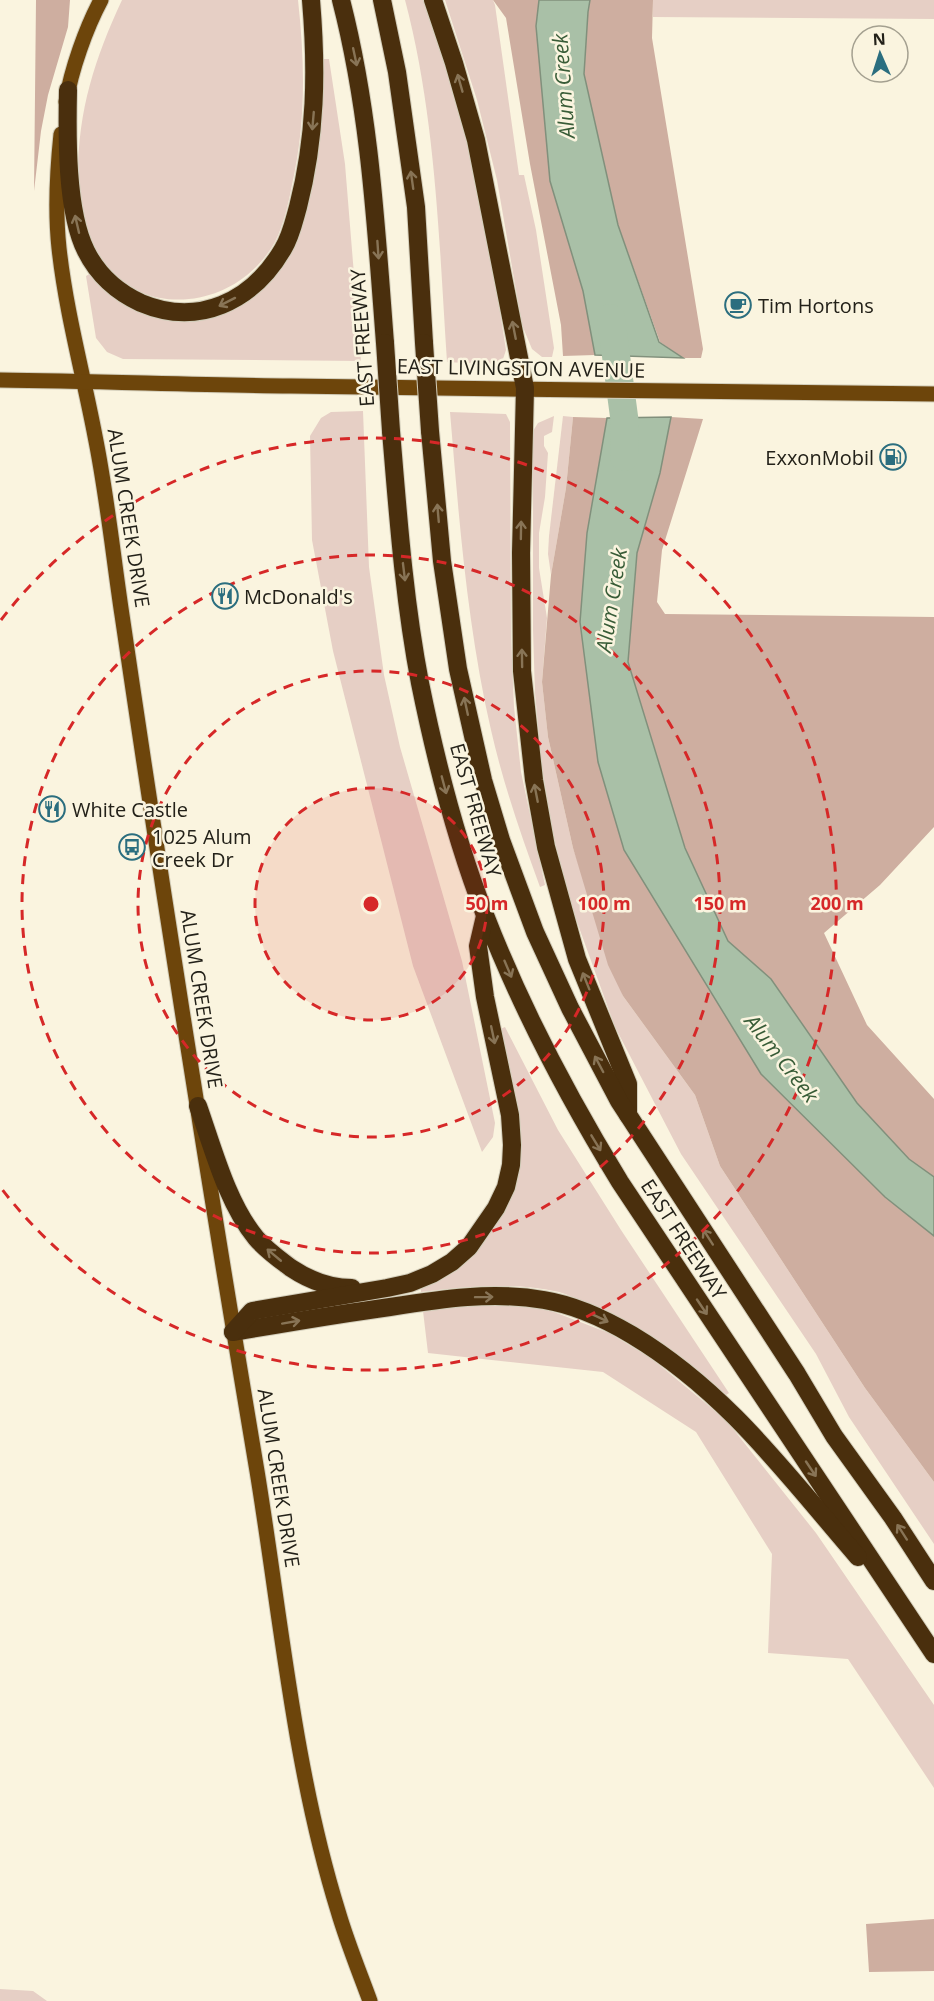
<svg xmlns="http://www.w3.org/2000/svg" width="934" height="2001" font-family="'Open Sans',sans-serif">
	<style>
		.green { fill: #e6cfc5 }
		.forest { fill: #ceaea0 }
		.water { fill: #a9c0a7; stroke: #81907c; stroke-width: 1.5 }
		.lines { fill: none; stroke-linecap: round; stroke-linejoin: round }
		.river { stroke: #a9c0a7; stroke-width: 28 }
		.primary-casing { stroke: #d3cebb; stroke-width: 17 }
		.motorway-casing { stroke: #d3cebb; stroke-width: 20 }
		.primary { stroke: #6d450b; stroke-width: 15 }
		.motorway { stroke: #4a2f0d; stroke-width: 18 }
		.motorway-bridge-casing { stroke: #d3cebb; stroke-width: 20; stroke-linecap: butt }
		.motorway-bridge { stroke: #4a2f0d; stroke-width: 18 }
		.oneway { stroke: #887456 }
		.ring { fill: none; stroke: #d62828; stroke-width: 3; stroke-dasharray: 10 8 }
		.labels { text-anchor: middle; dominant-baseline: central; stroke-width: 5; stroke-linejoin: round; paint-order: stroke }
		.poi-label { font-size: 20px; fill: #232119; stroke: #faf4df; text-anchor: start }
		.street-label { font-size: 20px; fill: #232119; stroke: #faf4df }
		.water-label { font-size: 21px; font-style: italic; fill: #385c37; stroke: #faf4df }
		.centre { fill: #d62828; stroke: #faf4df; stroke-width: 3 }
		.ring-label { font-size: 18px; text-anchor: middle; font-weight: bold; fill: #d62828; stroke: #faf4df; stroke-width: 5; stroke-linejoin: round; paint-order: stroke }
	</style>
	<rect width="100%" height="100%" fill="#faf4df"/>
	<!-- green -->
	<g class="green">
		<path d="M122,0H298C305,64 306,122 292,185C288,205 284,224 275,242C240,304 156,321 105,268C90,254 83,230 78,211C76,200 78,186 78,175C78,110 95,58 122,0Z"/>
		<path d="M405,0H425L431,16L475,167L486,223L506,350L501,365L447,362C439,242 436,117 405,0Z"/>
		<polygon points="445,0 493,0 495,5 519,175 524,175 536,230 554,348 552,357 542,357 532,349 522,325 497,180 477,100"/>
		<polygon points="653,0 934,0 934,19 653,17"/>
		<path d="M324,59H329L345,164L361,361L123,359L107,352L96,338L86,276L91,273C127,313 134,312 186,315C195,315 205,317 214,316C233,313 251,301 264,287C321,228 320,137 324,59Z"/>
		<polygon points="363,411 369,567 384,675 400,747 462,961 495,1123 493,1137 482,1152 413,966 333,651 312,540 310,436 321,418 331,412"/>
		<path d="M450,412L506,414L510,422L511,637L514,707L521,772L545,885L540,887C521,835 503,783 491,730C467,625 459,519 450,412Z"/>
		<polygon points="554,416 552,432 544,436 544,446 548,453 545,497 539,533 539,568 547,618 542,682 548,737 573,848 623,996 695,1095 720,1166 865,1388 934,1482 934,1544 849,1417 816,1354 681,1154 615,1027 568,897 553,834 542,768 535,693 533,630 533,431 538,423"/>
		<polygon points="563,416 573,417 566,488 551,575 548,554 549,536"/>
		<path d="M505,1027L558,1130L621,1230L729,1393L726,1395C684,1358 641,1326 589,1304C579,1300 569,1295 559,1292C513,1282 467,1286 421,1292V1287L486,1238L505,1211L514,1185L519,1155L520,1122L498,1030Z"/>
		<polygon points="517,1303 541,1307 609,1333 651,1358 726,1420 816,1533 934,1705 934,1788 848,1659 768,1653 772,1554 696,1432 603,1372 428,1353 423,1311 483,1304"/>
		<polygon points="0,1989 33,1991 47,2001 0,2001"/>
	</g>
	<!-- forest -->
	<g class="forest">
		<polygon points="36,0 70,0 68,27 48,95 41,131 34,191"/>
		<polygon points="493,0 539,0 536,26 595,355 563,356 561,325 530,164 506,18"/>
		<polygon points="590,0 653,0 652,38 703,349 701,358 683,358 660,342 618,225 584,74 588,12"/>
		<polygon points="573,417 607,418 587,533 624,850 685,949 885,1197 934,1236 934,1482 865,1388 720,1166 695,1095 623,996 608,965 573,848 548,737 542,682 551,575 566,488"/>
		<polygon points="671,417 703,419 662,550 657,602 665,614 934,617 934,827 880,885 824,933 867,1025 934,1099 934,1177 909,1159 857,1103 771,979 728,941 685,848 628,663 637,553 660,473"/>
		<polygon points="934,1919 934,1971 869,1972 866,1924"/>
	</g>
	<!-- water -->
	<g class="water">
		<polygon points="539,0 590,0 588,12 584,74 618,225 659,342 683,358 595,355 583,291 550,181 536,26"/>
		<polygon points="671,417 660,473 637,553 628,662 685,848 728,941 771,979 857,1103 909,1159 934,1177 934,1236 885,1197 761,1074 624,850 598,762 580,622 587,533 607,418"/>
	</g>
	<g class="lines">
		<!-- river -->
		<polyline class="river" points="611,318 625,424 624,457"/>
		<!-- primary casing -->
		<g class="primary-casing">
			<g id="primary">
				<path d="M66,102C71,70 86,28 101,0"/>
				<path d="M61,134C57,172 55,211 59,248C66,312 83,373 95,436C107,495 113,555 122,615C164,901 209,1186 257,1471C281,1618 294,1769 338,1911C347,1942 359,1971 370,2001"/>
				<path d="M0,380C97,381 194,385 291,386C505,389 720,392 934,394"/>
			</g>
		</g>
		<!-- motorway casing -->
		<g class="motorway-casing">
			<g id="motorway">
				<path d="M341,0C370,112 376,227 385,343"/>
				<polyline points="382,0 397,72 416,207 424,343"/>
				<polyline points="433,0 454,63 476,140 525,388 521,553 522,671 534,780 546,847 577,959 628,1084 628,1115"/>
				<path d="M68,90C67,136 66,211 86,251C98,275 117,292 141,303C198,327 252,302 283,249C291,236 294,221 298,207C316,137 317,71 311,0"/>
				<path d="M391,431C398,515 404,600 420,683C436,762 456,841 485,915C521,1008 568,1097 620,1182L934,1654"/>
				<polyline points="430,431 442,561 458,669 483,780 501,840 535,932 570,1008 619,1101 797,1374 834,1436 893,1518 934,1581"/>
				<path d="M198,1106C213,1148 227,1203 256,1238C266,1250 279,1259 291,1268C309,1280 330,1288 352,1288"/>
				<path d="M233,1332C286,1323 338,1314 390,1307C441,1299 493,1291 544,1300C575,1305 605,1319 632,1335C727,1392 787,1475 858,1557"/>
				<polyline points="233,1332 252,1311 387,1288 410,1283 432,1274 452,1262 469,1247 496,1208 506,1187 511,1165 512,1145 510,1115 485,997 478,946 485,916"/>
			</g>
		</g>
		<!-- primary -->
		<use href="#primary" class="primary"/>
		<!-- motorway -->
		<use href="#motorway" class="motorway"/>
		<!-- motorway-bridge casing -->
		<g class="motorway-bridge-casing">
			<g id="motorway-bridge">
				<polyline points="385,343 391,431"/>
				<polyline points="424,343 430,431"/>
			</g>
		</g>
		<!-- motorway-bridge -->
		<use href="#motorway-bridge" class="motorway-bridge"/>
	</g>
	<!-- one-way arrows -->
	<defs><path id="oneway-shaft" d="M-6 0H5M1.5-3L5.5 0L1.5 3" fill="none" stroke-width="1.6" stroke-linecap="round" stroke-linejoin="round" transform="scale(1.5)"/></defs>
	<g class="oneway">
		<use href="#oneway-shaft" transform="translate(355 57) rotate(78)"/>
		<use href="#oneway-shaft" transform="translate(460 83) rotate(-106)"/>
		<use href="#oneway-shaft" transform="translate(313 121) rotate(95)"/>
		<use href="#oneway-shaft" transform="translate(412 180) rotate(-98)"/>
		<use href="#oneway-shaft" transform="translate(77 224) rotate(-103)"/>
		<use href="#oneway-shaft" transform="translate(378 250) rotate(86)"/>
		<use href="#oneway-shaft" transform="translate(227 302) rotate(153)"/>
		<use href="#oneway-shaft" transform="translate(514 330) rotate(-101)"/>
		<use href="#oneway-shaft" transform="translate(438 513) rotate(-95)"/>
		<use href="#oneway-shaft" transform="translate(521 530) rotate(-89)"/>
		<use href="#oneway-shaft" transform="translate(404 572) rotate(83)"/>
		<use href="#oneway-shaft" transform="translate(522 658) rotate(-91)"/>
		<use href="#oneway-shaft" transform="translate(466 706) rotate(-102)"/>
		<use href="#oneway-shaft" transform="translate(444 785) rotate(75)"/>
		<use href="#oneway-shaft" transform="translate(536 793) rotate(-101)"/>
		<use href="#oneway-shaft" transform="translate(508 969) rotate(67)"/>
		<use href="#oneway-shaft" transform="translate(586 981) rotate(-112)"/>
		<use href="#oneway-shaft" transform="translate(493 1035) rotate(78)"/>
		<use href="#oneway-shaft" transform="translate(599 1064) rotate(-118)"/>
		<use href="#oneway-shaft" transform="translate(596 1143) rotate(59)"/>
		<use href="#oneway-shaft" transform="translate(708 1237) rotate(-123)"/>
		<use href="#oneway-shaft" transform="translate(274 1255) rotate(-140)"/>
		<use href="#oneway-shaft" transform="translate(484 1297) rotate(-1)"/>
		<use href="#oneway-shaft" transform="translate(702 1307) rotate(56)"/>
		<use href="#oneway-shaft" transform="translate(600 1318) rotate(25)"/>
		<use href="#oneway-shaft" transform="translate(291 1322) rotate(-10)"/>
		<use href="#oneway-shaft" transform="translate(811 1469) rotate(56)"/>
		<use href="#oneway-shaft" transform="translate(902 1532) rotate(-123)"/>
	</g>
	<!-- distance rings -->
	<circle cx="371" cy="904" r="116" fill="#d62828" fill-opacity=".12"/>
	<g class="ring">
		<circle cx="371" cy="904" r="116"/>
		<circle cx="371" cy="904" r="233"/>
		<circle cx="371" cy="904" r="349"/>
		<path d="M1 620A466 466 0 1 1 1 1188"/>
	</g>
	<!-- icons -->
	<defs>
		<g id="cafe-ring" transform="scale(1.35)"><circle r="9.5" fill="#faf4df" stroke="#2b6e7f" stroke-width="1.5"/><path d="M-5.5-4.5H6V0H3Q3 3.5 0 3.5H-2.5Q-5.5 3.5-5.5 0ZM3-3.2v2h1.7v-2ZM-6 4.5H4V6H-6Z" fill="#2b6e7f"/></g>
		<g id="fuel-ring" transform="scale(1.35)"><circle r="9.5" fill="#faf4df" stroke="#2b6e7f" stroke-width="1.5"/><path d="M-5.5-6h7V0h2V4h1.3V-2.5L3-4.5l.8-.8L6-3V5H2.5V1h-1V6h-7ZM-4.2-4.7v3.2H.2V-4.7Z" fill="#2b6e7f"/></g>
		<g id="restaurant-ring" transform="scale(1.35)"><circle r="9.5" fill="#faf4df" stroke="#2b6e7f" stroke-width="1.5"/><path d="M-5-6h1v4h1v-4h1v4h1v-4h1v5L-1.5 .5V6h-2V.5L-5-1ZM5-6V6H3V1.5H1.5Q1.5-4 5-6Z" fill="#2b6e7f"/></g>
		<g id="bus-ring" transform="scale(1.35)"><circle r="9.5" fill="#faf4df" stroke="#2b6e7f" stroke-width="1.5"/><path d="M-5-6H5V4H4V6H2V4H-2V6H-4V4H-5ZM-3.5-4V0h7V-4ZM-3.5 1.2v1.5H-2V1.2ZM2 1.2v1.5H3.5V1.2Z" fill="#2b6e7f"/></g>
	</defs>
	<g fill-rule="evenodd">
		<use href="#cafe-ring" x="738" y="305"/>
		<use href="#fuel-ring" x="893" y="457"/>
		<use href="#restaurant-ring" x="225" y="596"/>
		<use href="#restaurant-ring" x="52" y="809"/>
		<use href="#bus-ring" x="132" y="847"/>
	</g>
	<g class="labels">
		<!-- poi labels -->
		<g class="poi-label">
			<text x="758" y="305">Tim Hortons</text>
			<text x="874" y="457" text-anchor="end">ExxonMobil</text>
			<text x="244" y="596">McDonald's</text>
			<text x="72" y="809">White Castle</text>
			<text x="152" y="836">1025 Alum<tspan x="152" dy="23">Creek Dr</tspan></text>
		</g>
		<!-- street labels -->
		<g class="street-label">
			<text transform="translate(362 338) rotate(-94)">EAST FREEWAY</text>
			<text transform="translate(521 368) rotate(1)">EAST LIVINGSTON AVENUE</text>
			<text transform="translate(129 518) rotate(81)">ALUM CREEK DRIVE</text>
			<text transform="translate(476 810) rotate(74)">EAST FREEWAY</text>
			<text transform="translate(202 999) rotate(81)">ALUM CREEK DRIVE</text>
			<text transform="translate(684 1239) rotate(57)">EAST FREEWAY</text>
			<text transform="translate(279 1478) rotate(81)">ALUM CREEK DRIVE</text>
		</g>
		<!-- water labels -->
		<g class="water-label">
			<text transform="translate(563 86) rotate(-94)">Alum Creek</text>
			<text transform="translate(611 600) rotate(-81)">Alum Creek</text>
			<text transform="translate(782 1058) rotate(52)">Alum Creek</text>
		</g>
	</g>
	<circle cx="371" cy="904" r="9" class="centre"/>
	<g class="ring-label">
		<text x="487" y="910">50 m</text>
		<text x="604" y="910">100 m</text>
		<text x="720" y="910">150 m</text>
		<text x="837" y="910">200 m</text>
	</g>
	<!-- north arrow -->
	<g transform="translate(880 54) rotate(357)"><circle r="28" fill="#faf4df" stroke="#a4a090" stroke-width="1.5"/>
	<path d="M0-4.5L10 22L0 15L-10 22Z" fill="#2b6e7f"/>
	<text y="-9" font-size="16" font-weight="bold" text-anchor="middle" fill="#232119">N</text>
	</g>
</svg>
